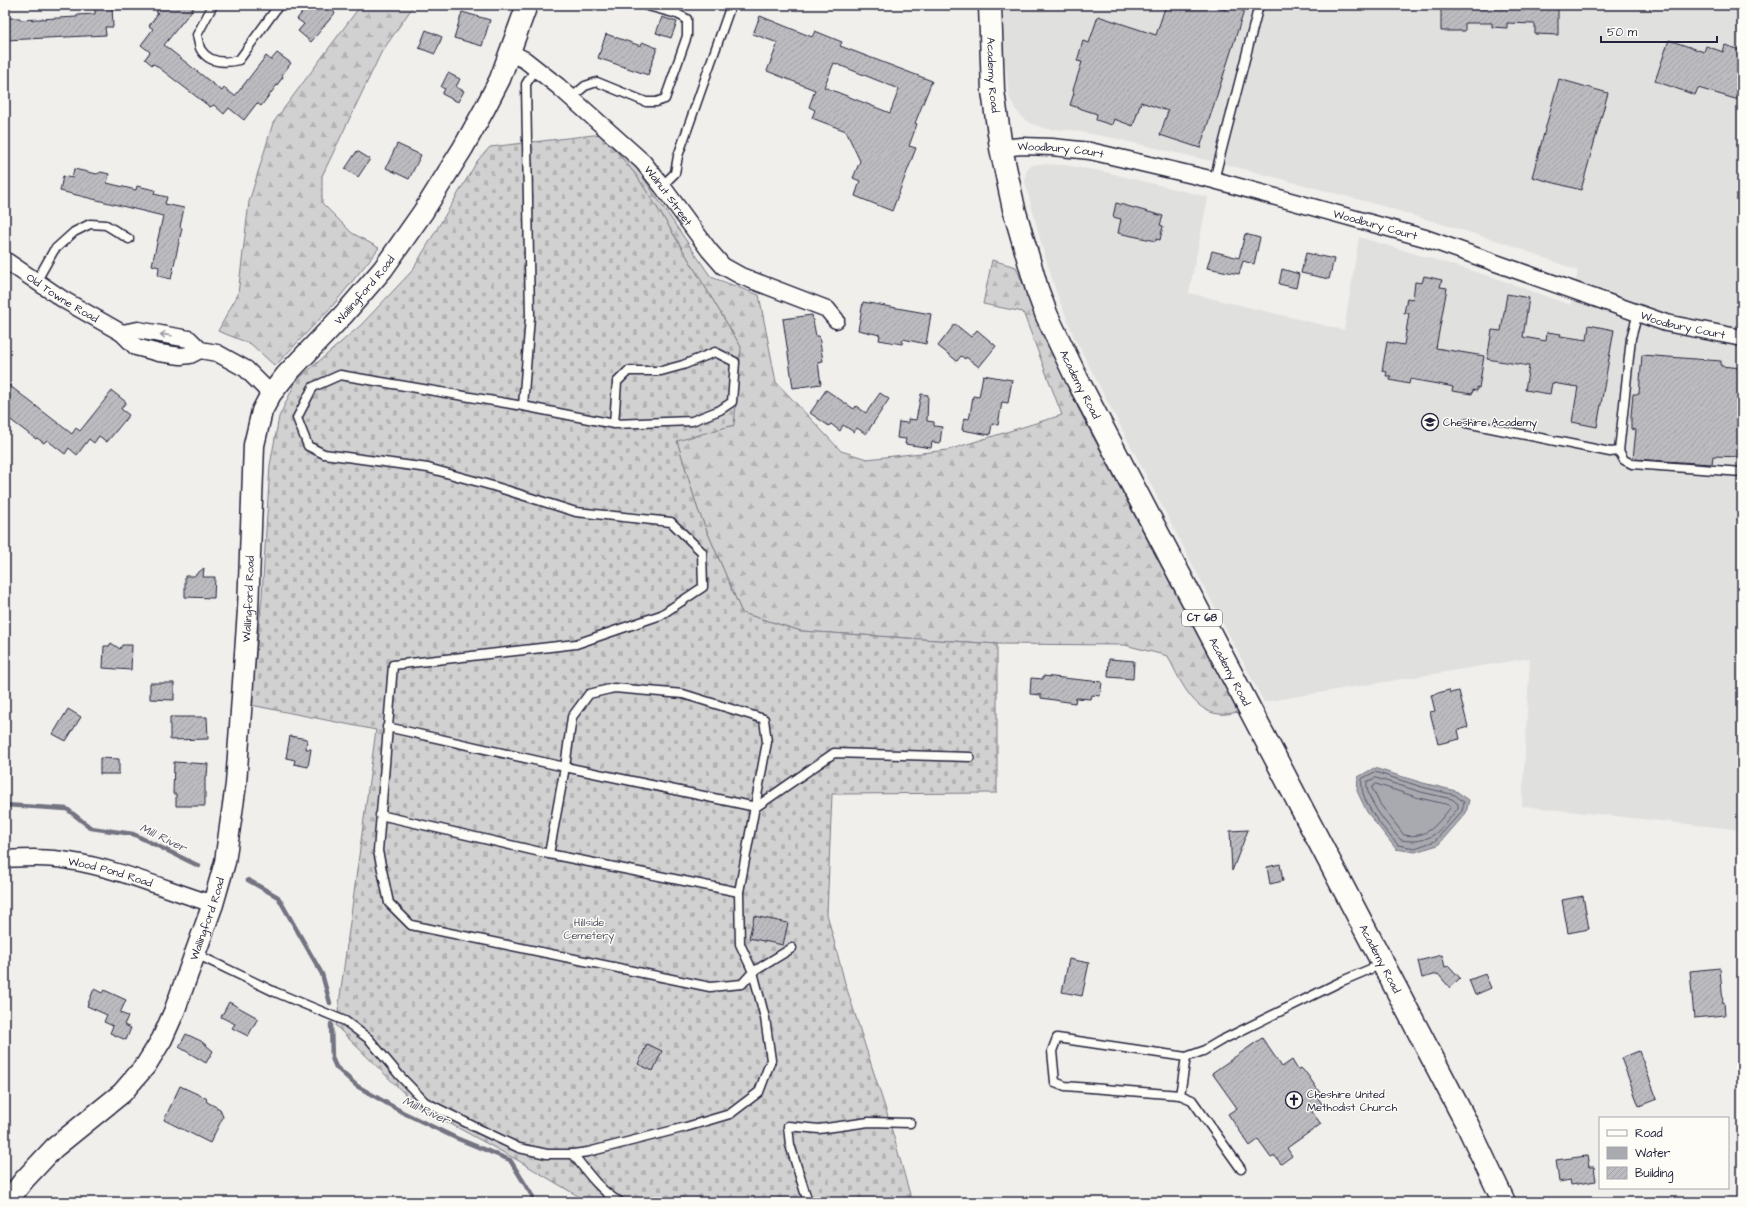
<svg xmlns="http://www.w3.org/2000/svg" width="1747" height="1207" font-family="'Architects Daughter',sans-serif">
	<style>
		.built { fill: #e0e0df }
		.forest { fill: url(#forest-firs); stroke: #7a7a86 }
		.cemetery { fill: url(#cemetery-stones); stroke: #7a7a86 }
		.water { fill: #a9a9b0; stroke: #737381 }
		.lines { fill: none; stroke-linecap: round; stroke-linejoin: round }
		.shore { stroke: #58586a; stroke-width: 1 }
		.stream { stroke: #737381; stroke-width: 4.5 }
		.building { fill: url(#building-hatch); stroke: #22223b; fill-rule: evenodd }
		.service-casing { stroke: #22223b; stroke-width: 11 }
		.minor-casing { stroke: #22223b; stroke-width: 19 }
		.tertiary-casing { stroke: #22223b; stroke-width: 23 }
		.primary-casing { stroke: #22223b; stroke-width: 25 }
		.service { stroke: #fdfcf7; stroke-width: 8 }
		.minor { stroke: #fdfcf7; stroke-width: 16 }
		.tertiary { stroke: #fdfcf7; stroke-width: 20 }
		.primary { stroke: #fdfcf7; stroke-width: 22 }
		.oneway { stroke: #9a9aa2 }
		.labels { text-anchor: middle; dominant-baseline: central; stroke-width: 3; stroke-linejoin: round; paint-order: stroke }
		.shield { fill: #fdfcf7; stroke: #646373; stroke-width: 1 }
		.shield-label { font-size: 10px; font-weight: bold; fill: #22223b }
		.street-label { font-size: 11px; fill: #22223b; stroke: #fdfcf7 }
		.poi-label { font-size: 11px; fill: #22223b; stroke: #fdfcf7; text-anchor: start }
		.park-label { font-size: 11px; fill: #575768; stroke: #fdfcf7 }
		.water-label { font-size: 12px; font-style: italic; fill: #58586a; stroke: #fdfcf7 }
	</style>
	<defs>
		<pattern id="forest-firs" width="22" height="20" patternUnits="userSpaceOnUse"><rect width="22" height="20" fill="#d2d1d1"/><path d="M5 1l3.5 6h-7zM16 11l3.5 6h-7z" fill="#b4b3b4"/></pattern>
		<pattern id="cemetery-stones" width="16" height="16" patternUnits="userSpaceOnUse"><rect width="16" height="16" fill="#d2d1d1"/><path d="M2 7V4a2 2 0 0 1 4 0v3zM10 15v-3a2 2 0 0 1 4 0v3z" fill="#b4b3b4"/></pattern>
		<pattern id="building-hatch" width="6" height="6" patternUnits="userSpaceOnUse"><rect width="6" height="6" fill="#bcbcc0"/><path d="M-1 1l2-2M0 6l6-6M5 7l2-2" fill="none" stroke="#a1a1a6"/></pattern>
	</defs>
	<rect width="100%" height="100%" fill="#f0efec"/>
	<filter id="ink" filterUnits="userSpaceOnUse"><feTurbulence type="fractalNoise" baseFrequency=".025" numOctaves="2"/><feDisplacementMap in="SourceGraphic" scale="8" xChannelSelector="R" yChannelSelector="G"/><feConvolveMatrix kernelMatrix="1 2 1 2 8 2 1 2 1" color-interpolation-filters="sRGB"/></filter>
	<g filter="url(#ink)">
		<!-- built -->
		<polygon class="built" points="1004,5 1742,5 1742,830 1522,806 1530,658 1264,702 1074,337 1056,291 1043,250 1025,182 1026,172 1028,168 1032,165 1040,164 1065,165 1105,172 1208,197 1189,293 1344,330 1359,237 1496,278 1570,305 1578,271 1508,244 1379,205 1232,166 1113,138 1070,130 1046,129 1032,124 1025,120 1015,109 1009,96 1003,43"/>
		<!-- forest -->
		<g class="forest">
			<polygon points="361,5 414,5 381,53 322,176 322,203 352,233 379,248 334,304 275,366 251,344 218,331 238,294 249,202 273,123"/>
			<path d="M602,134L638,170L711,277L759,295L776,382L841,451L867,459L948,450L1062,415L1023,312L983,304L992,260L1016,267L1038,321L1078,408L1238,712C1232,713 1225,715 1219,714C1193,712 1178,677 1168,656L1125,645L997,644L801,631L742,613L698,510L677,441L741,347L665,220L636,175Z"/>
		</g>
		<!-- cemetery -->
		<polygon class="cemetery" points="602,134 636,175 665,220 741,347 734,425 677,441 698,510 742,613 801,631 997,644 997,793 832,794 827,914 845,983 889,1120 912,1202 588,1202 519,1161 416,1105 336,1026 376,730 251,705 262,596 270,465 279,417 296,381 361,325 412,271 478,160 490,147"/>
		<!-- water -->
		<polygon class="water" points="1374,768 1423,783 1456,791 1469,800 1466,813 1438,845 1415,852 1396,849 1367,812 1357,791 1358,777"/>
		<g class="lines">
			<!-- shore -->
			<g class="shore">
				<path d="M1375,772L1422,787L1455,795L1464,802L1462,811L1435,841L1415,848L1398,845C1384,829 1358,801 1362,779Z"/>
				<path d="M1376,778L1421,792L1452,799L1458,804V808C1440,830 1432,845 1401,840C1390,829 1364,798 1367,782Z"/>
				<path d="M1376,784L1419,798L1450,805L1451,807C1437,824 1428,839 1404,835L1380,804L1372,788Z"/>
			</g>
			<!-- stream -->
			<g class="stream">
				<polyline points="5,805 67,809 91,828 133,834 199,866"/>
				<polyline points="248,880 278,897 322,974 330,1003"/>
				<polyline points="331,1024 332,1058 336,1067 357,1086 402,1112 456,1138 510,1160 536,1202"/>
			</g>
		</g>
		<!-- building -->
		<g class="building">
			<polygon points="99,5 112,5 113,27 105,27 106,35 6,40 5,18 20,18 20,20 77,17 77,15 95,14 95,7 99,6"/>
			<polygon points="162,5 196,5 164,45 222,91 224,88 235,96 266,56 271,60 277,53 291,63 282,75 283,77 261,106 257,103 244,120 229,108 224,114 214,105 210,107 154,64 152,65 145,59 150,52 141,45 153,29 149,26 158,13 156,12"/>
			<polygon points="308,5 338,5 333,11 335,13 311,42 298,31 304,24 297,19"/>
			<polygon points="1166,5 1211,5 1226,10 1228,6 1244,11 1200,148 1160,135 1168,111 1141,102 1133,126 1114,119 1112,125 1096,120 1097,114 1070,105 1074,93 1073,90 1082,62 1077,61 1083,41 1089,43 1098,16 1156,35"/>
			<polygon points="1441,5 1558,5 1558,35 1535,34 1535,24 1507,23 1507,28 1492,27 1492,23 1465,23 1465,31 1441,31"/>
			<polygon points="462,12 490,20 482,46 454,38"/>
			<path d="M760,16L812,37L815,31L842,42L840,46L932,81L915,123L917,124L909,146L916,148L892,211L855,196L860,181L853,178L860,161L846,131L812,118L815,110L809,107L815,90L767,71L778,43L753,34ZM834,63L899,89L890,113L824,87Z"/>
			<polygon points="662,17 677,22 671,38 656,33"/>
			<polygon points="426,30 442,37 435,54 419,48"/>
			<polygon points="606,34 641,46 642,42 657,48 648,75 598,58"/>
			<polygon points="1669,40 1704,52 1706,46 1723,52 1725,45 1742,51 1742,101 1698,88 1695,95 1655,81"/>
			<polygon points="448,73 460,79 456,87 464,91 458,102 442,94 445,89 441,87"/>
			<polygon points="1559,79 1608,93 1581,190 1532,177"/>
			<polygon points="397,144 421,155 409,179 386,168"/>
			<polygon points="357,151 370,159 358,177 345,169"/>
			<polygon points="74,169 97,174 101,172 109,174 107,183 136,190 137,186 155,190 154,194 167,197 165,204 184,208 180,227 182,228 171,279 158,276 159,267 152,265 163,216 60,191 63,176 72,178"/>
			<polygon points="1116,203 1163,216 1160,225 1163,226 1160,240 1156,239 1156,241 1118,233 1121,219 1113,217"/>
			<polygon points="1245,234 1260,238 1254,264 1243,261 1239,274 1207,268 1212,251 1239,258"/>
			<polygon points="1306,253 1334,259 1329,279 1301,273"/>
			<polygon points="1282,269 1299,274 1296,288 1279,284"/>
			<polygon points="1424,276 1442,280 1440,287 1447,288 1436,348 1484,356 1479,388 1477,387 1477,391 1473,390 1472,394 1452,391 1453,387 1449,386 1410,379 1409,384 1390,380 1391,376 1386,376 1387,372 1382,371 1387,342 1404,345 1409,313 1404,313 1407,298 1413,299 1415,282 1422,283"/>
			<polygon points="1507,294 1529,298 1523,337 1546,341 1547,332 1561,334 1560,336 1587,340 1589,325 1614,330 1597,427 1572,422 1578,387 1552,383 1550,394 1525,390 1529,366 1487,359 1492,330 1501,331"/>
			<polygon points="863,302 931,314 926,344 903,339 902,344 879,340 880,335 858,330"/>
			<polygon points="812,315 816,336 819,336 823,361 818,362 821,384 793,388 783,319"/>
			<polygon points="955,324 971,337 977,330 996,346 979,367 966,357 965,359 961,356 957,361 938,346"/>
			<polygon points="1642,355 1721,361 1721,366 1742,368 1742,457 1713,456 1712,464 1633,459 1636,430 1631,429 1631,416 1633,394 1639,394"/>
			<polygon points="983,375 1012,380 1008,403 1002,402 998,425 992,424 990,435 962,430 964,418 969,419 970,415 973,396 979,397"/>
			<polygon points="5,382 72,434 76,428 80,431 112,391 126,402 121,409 129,415 107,442 99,436 94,443 89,439 77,455 69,448 65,454 47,440 44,443 37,438 36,439 8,418 10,415 5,411"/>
			<polygon points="826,390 854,409 856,406 866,413 880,393 889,399 866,434 857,428 854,432 843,425 840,431 831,424 829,426 810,413"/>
			<polygon points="921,394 928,395 927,421 934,422 934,426 942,427 940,443 932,442 931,448 905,444 906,439 897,438 899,422 908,423 908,419 916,420"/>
			<polygon points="204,568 203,577 215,577 214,598 185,597 185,576 194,576"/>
			<polygon points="111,643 120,649 122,645 132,645 131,670 103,668 104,646 109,646"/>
			<polygon points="1109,659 1134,661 1133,679 1108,677"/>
			<polygon points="1043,676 1102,682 1100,696 1092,695 1091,699 1076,698 1075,703 1041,698 1041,695 1030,694 1031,678 1043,679"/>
			<polygon points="150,683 174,683 174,700 150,699"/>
			<polygon points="1449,690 1450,693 1459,691 1468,727 1458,730 1460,739 1438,744 1430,712 1435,711 1431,695"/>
			<polygon points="68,709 81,717 66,741 53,734"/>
			<polygon points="170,717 207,717 208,739 170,740"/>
			<polygon points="290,736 307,739 306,749 311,749 308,767 294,764 295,760 286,758"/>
			<polygon points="100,758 119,759 119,774 100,774"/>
			<polygon points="174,762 208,764 207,776 205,776 205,806 176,806 176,794 173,794"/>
			<polygon points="1248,830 1232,871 1230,831"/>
			<polygon points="1280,864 1283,881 1270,884 1267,867"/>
			<polygon points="1583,896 1589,929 1568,933 1562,900"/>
			<polygon points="754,916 788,923 783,945 749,938"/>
			<polygon points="1442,955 1445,967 1449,966 1460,978 1450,988 1438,974 1422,978 1418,961"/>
			<polygon points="1069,959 1089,963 1082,996 1062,992"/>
			<polygon points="1720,968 1723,1003 1724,1002 1725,1015 1694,1018 1690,971"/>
			<polygon points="1485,974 1491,988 1475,995 1469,980"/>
			<polygon points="94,989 102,993 104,990 126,1000 120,1013 128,1016 124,1025 131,1028 126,1040 110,1033 113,1026 104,1022 107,1015 87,1006"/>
			<polygon points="229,1002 258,1018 248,1036 232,1028 235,1024 221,1017"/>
			<polygon points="186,1034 201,1041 213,1051 206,1063 179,1047"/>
			<polygon points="1262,1038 1282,1067 1292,1060 1298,1070 1301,1068 1307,1074 1320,1093 1316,1095 1322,1104 1312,1112 1321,1124 1287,1148 1292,1156 1281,1164 1275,1156 1271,1158 1258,1140 1250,1146 1228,1114 1237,1108 1212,1073"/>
			<polygon points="647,1044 662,1051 653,1071 638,1064"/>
			<polygon points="1639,1051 1657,1099 1639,1106 1621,1058"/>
			<polygon points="180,1086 206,1098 207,1102 220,1109 223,1117 210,1143 164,1120"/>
			<polygon points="1587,1156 1589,1167 1594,1167 1596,1181 1571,1185 1570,1180 1559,1182 1556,1160"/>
		</g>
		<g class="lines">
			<!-- service casing -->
			<g class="service-casing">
				<g id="service">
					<path d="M213,5L197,35C198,39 199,47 201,50C210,64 226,63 239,60L279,5"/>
					<polyline points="571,98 585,86 597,82 646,102 656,102 665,99 687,36 687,19 677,14 644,5"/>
					<polyline points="1214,180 1259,5"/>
					<polyline points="662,186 675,173 678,156 731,5"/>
					<polyline points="36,282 54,250 74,232 90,224 106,225 129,239"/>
					<polyline points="523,406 614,424 692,421 720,410 732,402 735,362 715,352 683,365 661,371 628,371 617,382 614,424"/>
					<polyline points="1466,423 1610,452 1619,451 1631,338 1638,313"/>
					<polyline points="1619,451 1624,460 1632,464 1742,472"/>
					<polyline points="387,727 565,767 572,717 589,694 614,688 683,694 764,719 767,742 739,892 740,944 753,972 742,984 710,987 411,925 389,903 378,851 393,665 576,644 661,615 703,587 702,552 671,522 576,512 493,486 428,468 324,454 308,446 297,418 313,387 340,375 523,406 530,317 526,84 536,68"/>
					<polyline points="380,815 549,854 565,767 756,807 834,753 970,757"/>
					<polyline points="549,854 739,892"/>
					<polyline points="196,954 275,992 345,1021 369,1039 400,1076 425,1102 479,1129 519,1148 547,1154 573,1154 588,1152 686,1127 730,1114 759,1092 771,1060 765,1018 753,972 792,948"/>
					<polyline points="1180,1095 1186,1057"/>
					<path d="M573,1154C586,1171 601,1192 620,1202"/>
					<polyline points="1241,1169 1192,1100 1180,1095 1065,1086 1055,1082 1052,1051 1057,1038 1186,1057 1203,1051 1220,1041 1342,981 1382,964"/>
					<polyline points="808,1202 790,1145 788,1126 819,1129 869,1122 910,1123"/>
				</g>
			</g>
			<!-- minor casing -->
			<g class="minor-casing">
				<g id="minor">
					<path id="s1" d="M509,52L525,60L558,86L643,162L662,186L709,250L723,266L741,276L827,309L836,320"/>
					<path id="s2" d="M1001,148L1022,146L1052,147L1090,151L1214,180L1425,238L1666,323L1742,338"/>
					<path id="s3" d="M5,260L64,300L122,333"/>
					<polyline points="200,350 190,355 181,356 159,353 136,347 122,333 138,330 189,339 200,350 217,353 246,369 271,394"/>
					<path id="s4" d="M5,859C26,858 48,857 69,861C117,868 167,890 213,904"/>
				</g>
			</g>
			<!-- tertiary casing -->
			<g class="tertiary-casing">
				<g id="tertiary">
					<path id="s5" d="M7,1202L24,1180L54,1148L122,1093L146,1065L162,1039L174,1012L213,904L225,862L236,784L248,610L254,445L262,411L271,394L286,375L345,313L383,269L423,212L463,148L484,110L500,79L527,5"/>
				</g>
			</g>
			<!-- primary casing -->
			<g class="primary-casing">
				<g id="primary">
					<path id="s6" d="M990,5L993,91L1001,148L1014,209L1037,289L1047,316L1077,379L1468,1126L1504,1202"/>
				</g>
			</g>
			<!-- service -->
			<use href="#service" class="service"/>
			<!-- minor -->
			<use href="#minor" class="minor"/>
			<!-- tertiary -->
			<use href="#tertiary" class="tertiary"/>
			<!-- primary -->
			<use href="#primary" class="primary"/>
		</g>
		<!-- one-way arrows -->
		<defs><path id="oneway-shaft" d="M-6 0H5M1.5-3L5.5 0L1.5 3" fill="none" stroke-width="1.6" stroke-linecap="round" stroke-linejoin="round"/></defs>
		<use class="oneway" href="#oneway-shaft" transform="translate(166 335) rotate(-173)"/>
	</g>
	<!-- icons -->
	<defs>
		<g id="school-ring" transform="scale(0.9)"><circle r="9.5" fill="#fdfcf7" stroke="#22223b" stroke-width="1.5"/><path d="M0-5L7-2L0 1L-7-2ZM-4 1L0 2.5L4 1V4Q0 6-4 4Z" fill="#22223b"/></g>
		<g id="church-ring" transform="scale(0.9)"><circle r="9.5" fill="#fdfcf7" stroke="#22223b" stroke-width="1.5"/><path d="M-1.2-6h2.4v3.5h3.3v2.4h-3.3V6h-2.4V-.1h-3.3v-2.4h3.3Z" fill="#22223b"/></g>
	</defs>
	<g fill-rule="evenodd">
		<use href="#school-ring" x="1430" y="422"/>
		<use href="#church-ring" x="1294" y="1100"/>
	</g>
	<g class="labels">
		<!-- shield labels -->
		<rect class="shield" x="1182" y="610" width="40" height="16" rx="3"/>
		<g class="shield-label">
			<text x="1202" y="618">CT 68</text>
		</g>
		<!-- street labels -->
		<g class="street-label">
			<text stroke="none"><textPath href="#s6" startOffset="70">Academy Road</textPath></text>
			<text stroke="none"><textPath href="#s2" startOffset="60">Woodbury Court</textPath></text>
			<text stroke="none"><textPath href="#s1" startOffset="216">Walnut Street</textPath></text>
			<text stroke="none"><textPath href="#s2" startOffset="384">Woodbury Court</textPath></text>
			<text stroke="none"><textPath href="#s5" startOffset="1027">Wallingford Road</textPath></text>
			<text stroke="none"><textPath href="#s3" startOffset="69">Old Towne Road</textPath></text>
			<text stroke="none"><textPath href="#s2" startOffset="708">Woodbury Court</textPath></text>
			<text stroke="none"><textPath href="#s6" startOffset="394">Academy Road</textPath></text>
			<text stroke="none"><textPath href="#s5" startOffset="679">Wallingford Road</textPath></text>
			<text stroke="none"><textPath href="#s6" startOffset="718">Academy Road</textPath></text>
			<text stroke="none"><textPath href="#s4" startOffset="107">Wood Pond Road</textPath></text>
			<text stroke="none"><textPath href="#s5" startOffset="355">Wallingford Road</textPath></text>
			<text stroke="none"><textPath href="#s6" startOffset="1042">Academy Road</textPath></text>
		</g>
		<!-- poi labels -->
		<g class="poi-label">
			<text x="1443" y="422">Cheshire Academy</text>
			<text x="1307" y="1094">Cheshire United<tspan x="1307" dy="13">Methodist Church</tspan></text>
		</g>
		<!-- park labels -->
		<g class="park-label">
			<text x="589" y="922">Hillside<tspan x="589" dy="13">Cemetery</tspan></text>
		</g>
		<!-- water labels -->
		<g class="water-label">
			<text transform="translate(163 838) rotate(26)">Mill River</text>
			<text transform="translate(426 1111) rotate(25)">Mill River</text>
		</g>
	</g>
	<!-- margin -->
	<rect width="1747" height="1207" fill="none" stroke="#fdfcf7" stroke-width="20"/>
	<rect x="10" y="10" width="1727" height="1187" fill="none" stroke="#22223b" stroke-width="1.5" filter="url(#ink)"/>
	<!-- legend -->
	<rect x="1599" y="1117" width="130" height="72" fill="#fdfcf7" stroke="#a5a5ac"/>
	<rect x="1607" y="1130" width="20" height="6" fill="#fdfcf7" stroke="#a5a5ac"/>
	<text x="1635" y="1137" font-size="12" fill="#22223b">Road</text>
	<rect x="1607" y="1147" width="20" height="12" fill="#a9a9b0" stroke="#a5a5ac"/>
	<text x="1635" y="1157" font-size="12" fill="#22223b">Water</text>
	<rect x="1607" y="1167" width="20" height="12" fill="url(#building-hatch)" stroke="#a5a5ac"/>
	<text x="1635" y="1177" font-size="12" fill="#22223b">Building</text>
	<!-- scale -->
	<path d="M1601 36v6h116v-6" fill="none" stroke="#22223b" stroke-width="2"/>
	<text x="1607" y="36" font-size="12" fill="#22223b" stroke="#fdfcf7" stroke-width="3" paint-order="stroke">50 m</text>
</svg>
